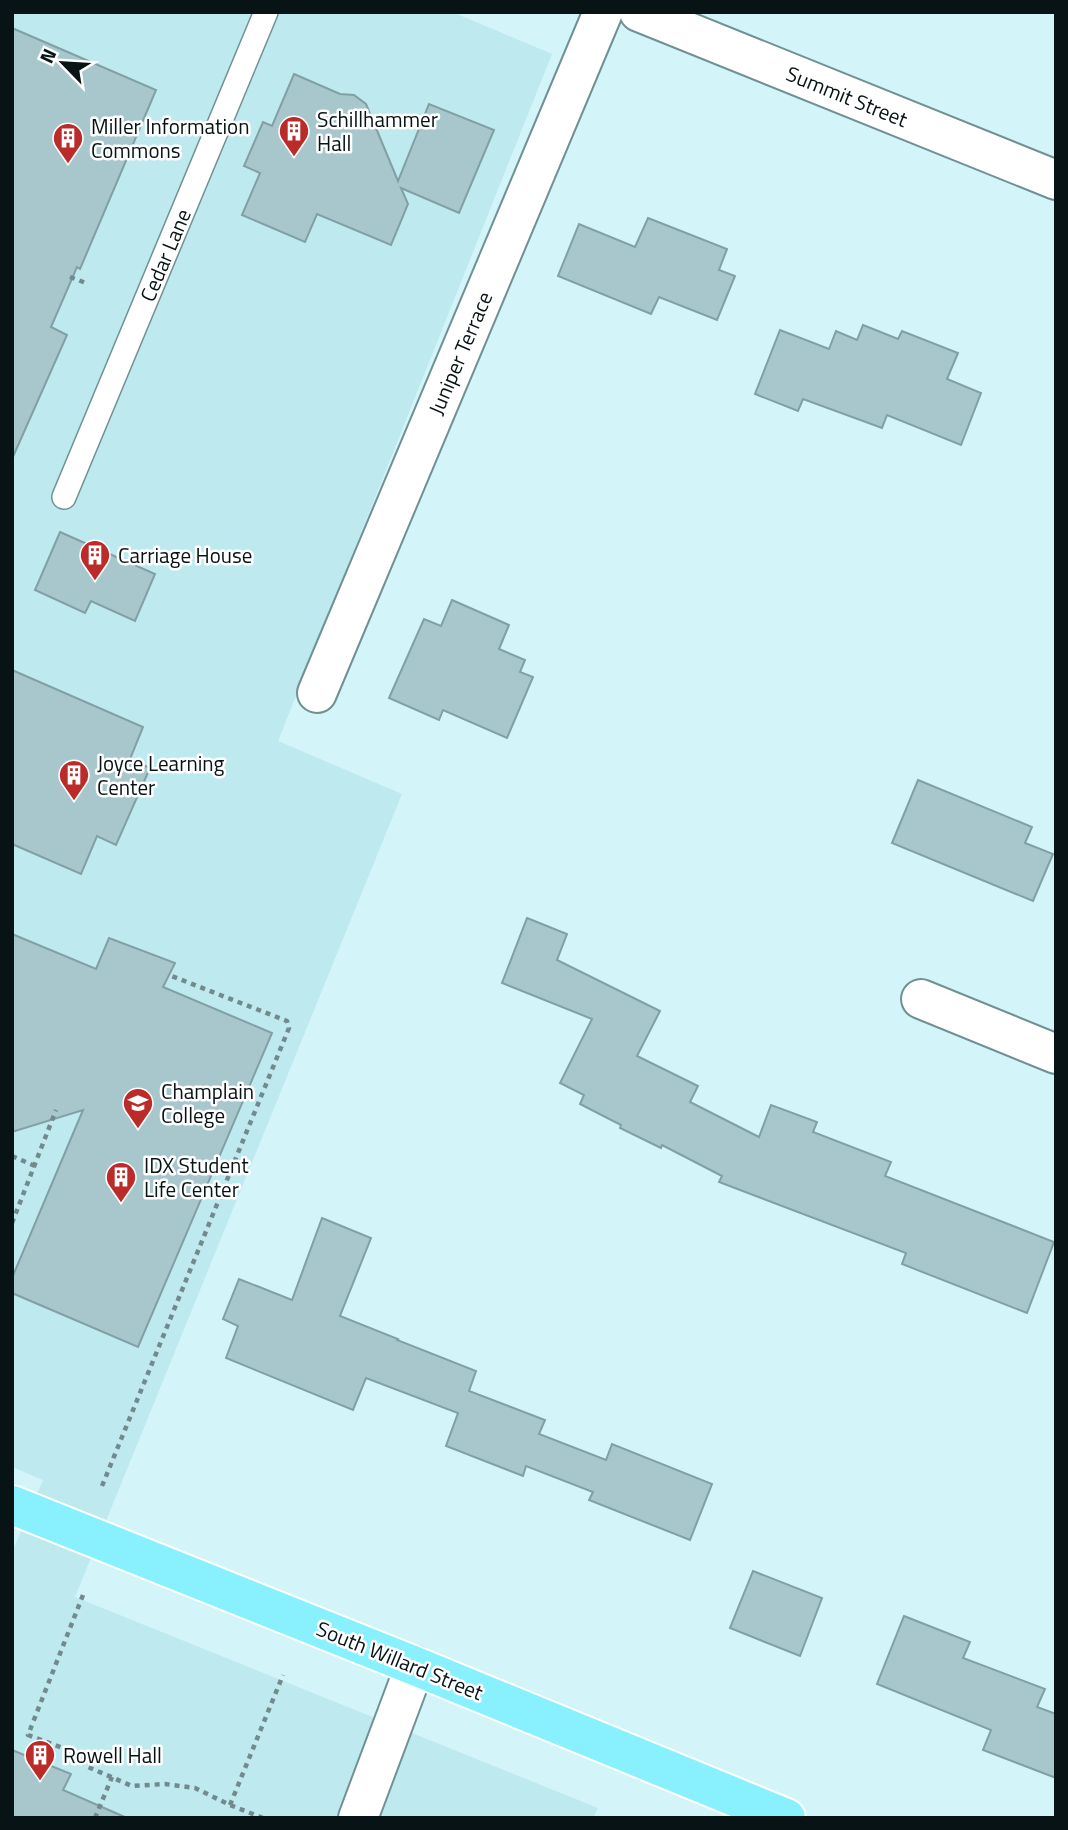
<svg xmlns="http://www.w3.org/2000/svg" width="1068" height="1830" font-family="'Titillium Web',sans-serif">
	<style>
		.built { fill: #bee9ef }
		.building { fill: #a7c7cc; stroke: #81a0a4; stroke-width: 2 }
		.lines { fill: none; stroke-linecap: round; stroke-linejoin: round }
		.service-casing { stroke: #719094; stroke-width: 26 }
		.minor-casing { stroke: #719094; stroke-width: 42 }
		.primary-casing { stroke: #fff; stroke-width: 42 }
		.path { stroke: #738a8d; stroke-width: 4.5; stroke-dasharray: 5 5; stroke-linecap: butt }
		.service { stroke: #fff; stroke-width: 23 }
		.minor { stroke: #fff; stroke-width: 38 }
		.primary { stroke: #89f1fd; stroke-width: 38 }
		.labels { text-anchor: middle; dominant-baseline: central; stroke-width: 5; stroke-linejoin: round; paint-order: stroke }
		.street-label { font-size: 21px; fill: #071314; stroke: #fff }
		.poi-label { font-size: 21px; fill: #071314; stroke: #fff; text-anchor: start }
	</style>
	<rect width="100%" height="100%" fill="#d3f4f9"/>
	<!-- built -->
	<polygon class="built" points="12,12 452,12 552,54 278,741 402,794 75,1597 598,1808 593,1818 12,1818 12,1552 43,1480 12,1467"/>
	<!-- building -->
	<g class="building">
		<polygon points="12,28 156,90 80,269 77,267 51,327 67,335 12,459"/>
		<polygon points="294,74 340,94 354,95 366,104 398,181 429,104 494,130 459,213 401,188 408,204 391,245 317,214 305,242 242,215 260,173 244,166 263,122 272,126"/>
		<polygon points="648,218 727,249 719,270 735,276 717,320 659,297 651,314 558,276 579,224 635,247"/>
		<polygon points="863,325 898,339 902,331 958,353 947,379 981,393 961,445 887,415 882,428 803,399 798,411 755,394 780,330 829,349 836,331 857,340"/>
		<polygon points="60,532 155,574 135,621 91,601 85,613 35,590"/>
		<polygon points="452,600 509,625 499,649 525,660 520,672 533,677 507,738 443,710 439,720 389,698 424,619 441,626"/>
		<polygon points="12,670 143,727 130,759 150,768 116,845 97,836 81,874 12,844"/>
		<polygon points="918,780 1032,827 1025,843 1053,854 1033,901 892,843"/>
		<polygon points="527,918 567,934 557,960 660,1011 637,1056 698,1086 690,1102 759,1137 771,1105 817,1122 813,1132 891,1162 885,1176 1054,1242 1027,1313 902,1264 906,1253 719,1182 722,1176 662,1145 661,1148 620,1128 621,1125 580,1104 584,1095 560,1083 592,1019 502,983"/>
		<polygon points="12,934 96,969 109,938 175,963 163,987 272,1033 138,1347 12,1293 12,1278 83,1110 12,1132"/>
		<polygon points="322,1218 371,1238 340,1316 398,1339 397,1340 476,1371 469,1391 545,1420 539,1434 606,1460 612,1444 712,1484 690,1540 589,1500 593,1492 526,1466 523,1476 446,1446 458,1413 366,1378 353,1410 226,1358 238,1326 223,1319 239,1279 292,1300"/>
		<polygon points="753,1571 822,1598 800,1656 730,1628"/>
		<polygon points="904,1616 970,1642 963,1658 1045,1689 1037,1707 1056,1714 1056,1778 983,1750 991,1730 877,1684"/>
		<polygon points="12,1750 71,1774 63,1790 127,1818 12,1818"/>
	</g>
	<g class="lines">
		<!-- service casing -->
		<g class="service-casing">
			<polyline id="service" points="64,497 266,12"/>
		</g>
		<!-- minor casing -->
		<g class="minor-casing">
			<g id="minor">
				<polyline points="639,12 1056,180"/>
				<polyline points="317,693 603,12"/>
				<polyline points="921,999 1056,1054"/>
				<polyline points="358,1818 415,1666"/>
			</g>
		</g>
		<!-- primary casing -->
		<g class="primary-casing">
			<polyline id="primary" points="12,1505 415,1666 786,1818"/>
		</g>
		<!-- path -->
		<g class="path">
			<polyline points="70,277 86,283"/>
			<polyline points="12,1156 35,1166"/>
			<polyline points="12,1223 56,1110"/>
			<polyline points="102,1486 289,1028 287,1021 169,975"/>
			<polyline points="83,1595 28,1735 68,1750 88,1767 132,1786 165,1784 195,1788 230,1805 263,1818"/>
			<polyline points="230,1805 283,1675"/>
			<polyline points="95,1818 112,1777"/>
		</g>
		<!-- service -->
		<use href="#service" class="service"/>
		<!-- minor -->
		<use href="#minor" class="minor"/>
		<!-- primary -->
		<use href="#primary" class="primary"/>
	</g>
	<!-- icons -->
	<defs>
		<g id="building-pin" transform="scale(1.575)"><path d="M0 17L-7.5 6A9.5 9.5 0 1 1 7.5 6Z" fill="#ba2b29" stroke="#fff"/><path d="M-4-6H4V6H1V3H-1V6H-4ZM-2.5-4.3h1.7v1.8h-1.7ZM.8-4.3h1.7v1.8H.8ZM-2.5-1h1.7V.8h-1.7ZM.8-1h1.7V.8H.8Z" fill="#fff"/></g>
		<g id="university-pin" transform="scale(1.575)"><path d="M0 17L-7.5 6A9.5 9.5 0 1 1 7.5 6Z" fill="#ba2b29" stroke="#fff"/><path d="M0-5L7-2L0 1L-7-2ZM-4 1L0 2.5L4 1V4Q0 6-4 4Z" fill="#fff"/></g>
	</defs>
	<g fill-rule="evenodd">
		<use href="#building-pin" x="294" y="131"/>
		<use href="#building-pin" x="68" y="138"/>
		<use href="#building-pin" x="95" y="555"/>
		<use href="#building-pin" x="74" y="775"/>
		<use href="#university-pin" x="138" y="1103"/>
		<use href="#building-pin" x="121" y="1177"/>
		<use href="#building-pin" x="40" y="1755"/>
	</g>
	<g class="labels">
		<!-- street labels -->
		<g class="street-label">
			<text transform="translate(847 96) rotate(22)">Summit Street</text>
			<text transform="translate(165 255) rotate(-67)">Cedar Lane</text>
			<text transform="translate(460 353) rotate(-67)">Juniper Terrace</text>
			<text transform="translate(400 1660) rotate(22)">South Willard Street</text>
		</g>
		<!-- poi labels -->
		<g class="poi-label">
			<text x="317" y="119">Schillhammer<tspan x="317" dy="24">Hall</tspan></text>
			<text x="91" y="126">Miller Information<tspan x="91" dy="24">Commons</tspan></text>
			<text x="118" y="555">Carriage House</text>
			<text x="97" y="763">Joyce Learning<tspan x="97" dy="24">Center</tspan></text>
			<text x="161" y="1091">Champlain<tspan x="161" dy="24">College</tspan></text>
			<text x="144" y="1165">IDX Student<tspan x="144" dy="24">Life Center</tspan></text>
			<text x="63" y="1755">Rowell Hall</text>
		</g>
	</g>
	<!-- border -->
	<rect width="1068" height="1830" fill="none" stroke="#071314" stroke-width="28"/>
	<!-- north arrow -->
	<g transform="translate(63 63) rotate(295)" stroke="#ffffff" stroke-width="5" paint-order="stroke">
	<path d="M0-5L12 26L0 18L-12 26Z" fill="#071314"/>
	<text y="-10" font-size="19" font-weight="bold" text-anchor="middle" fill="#071314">N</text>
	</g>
</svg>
